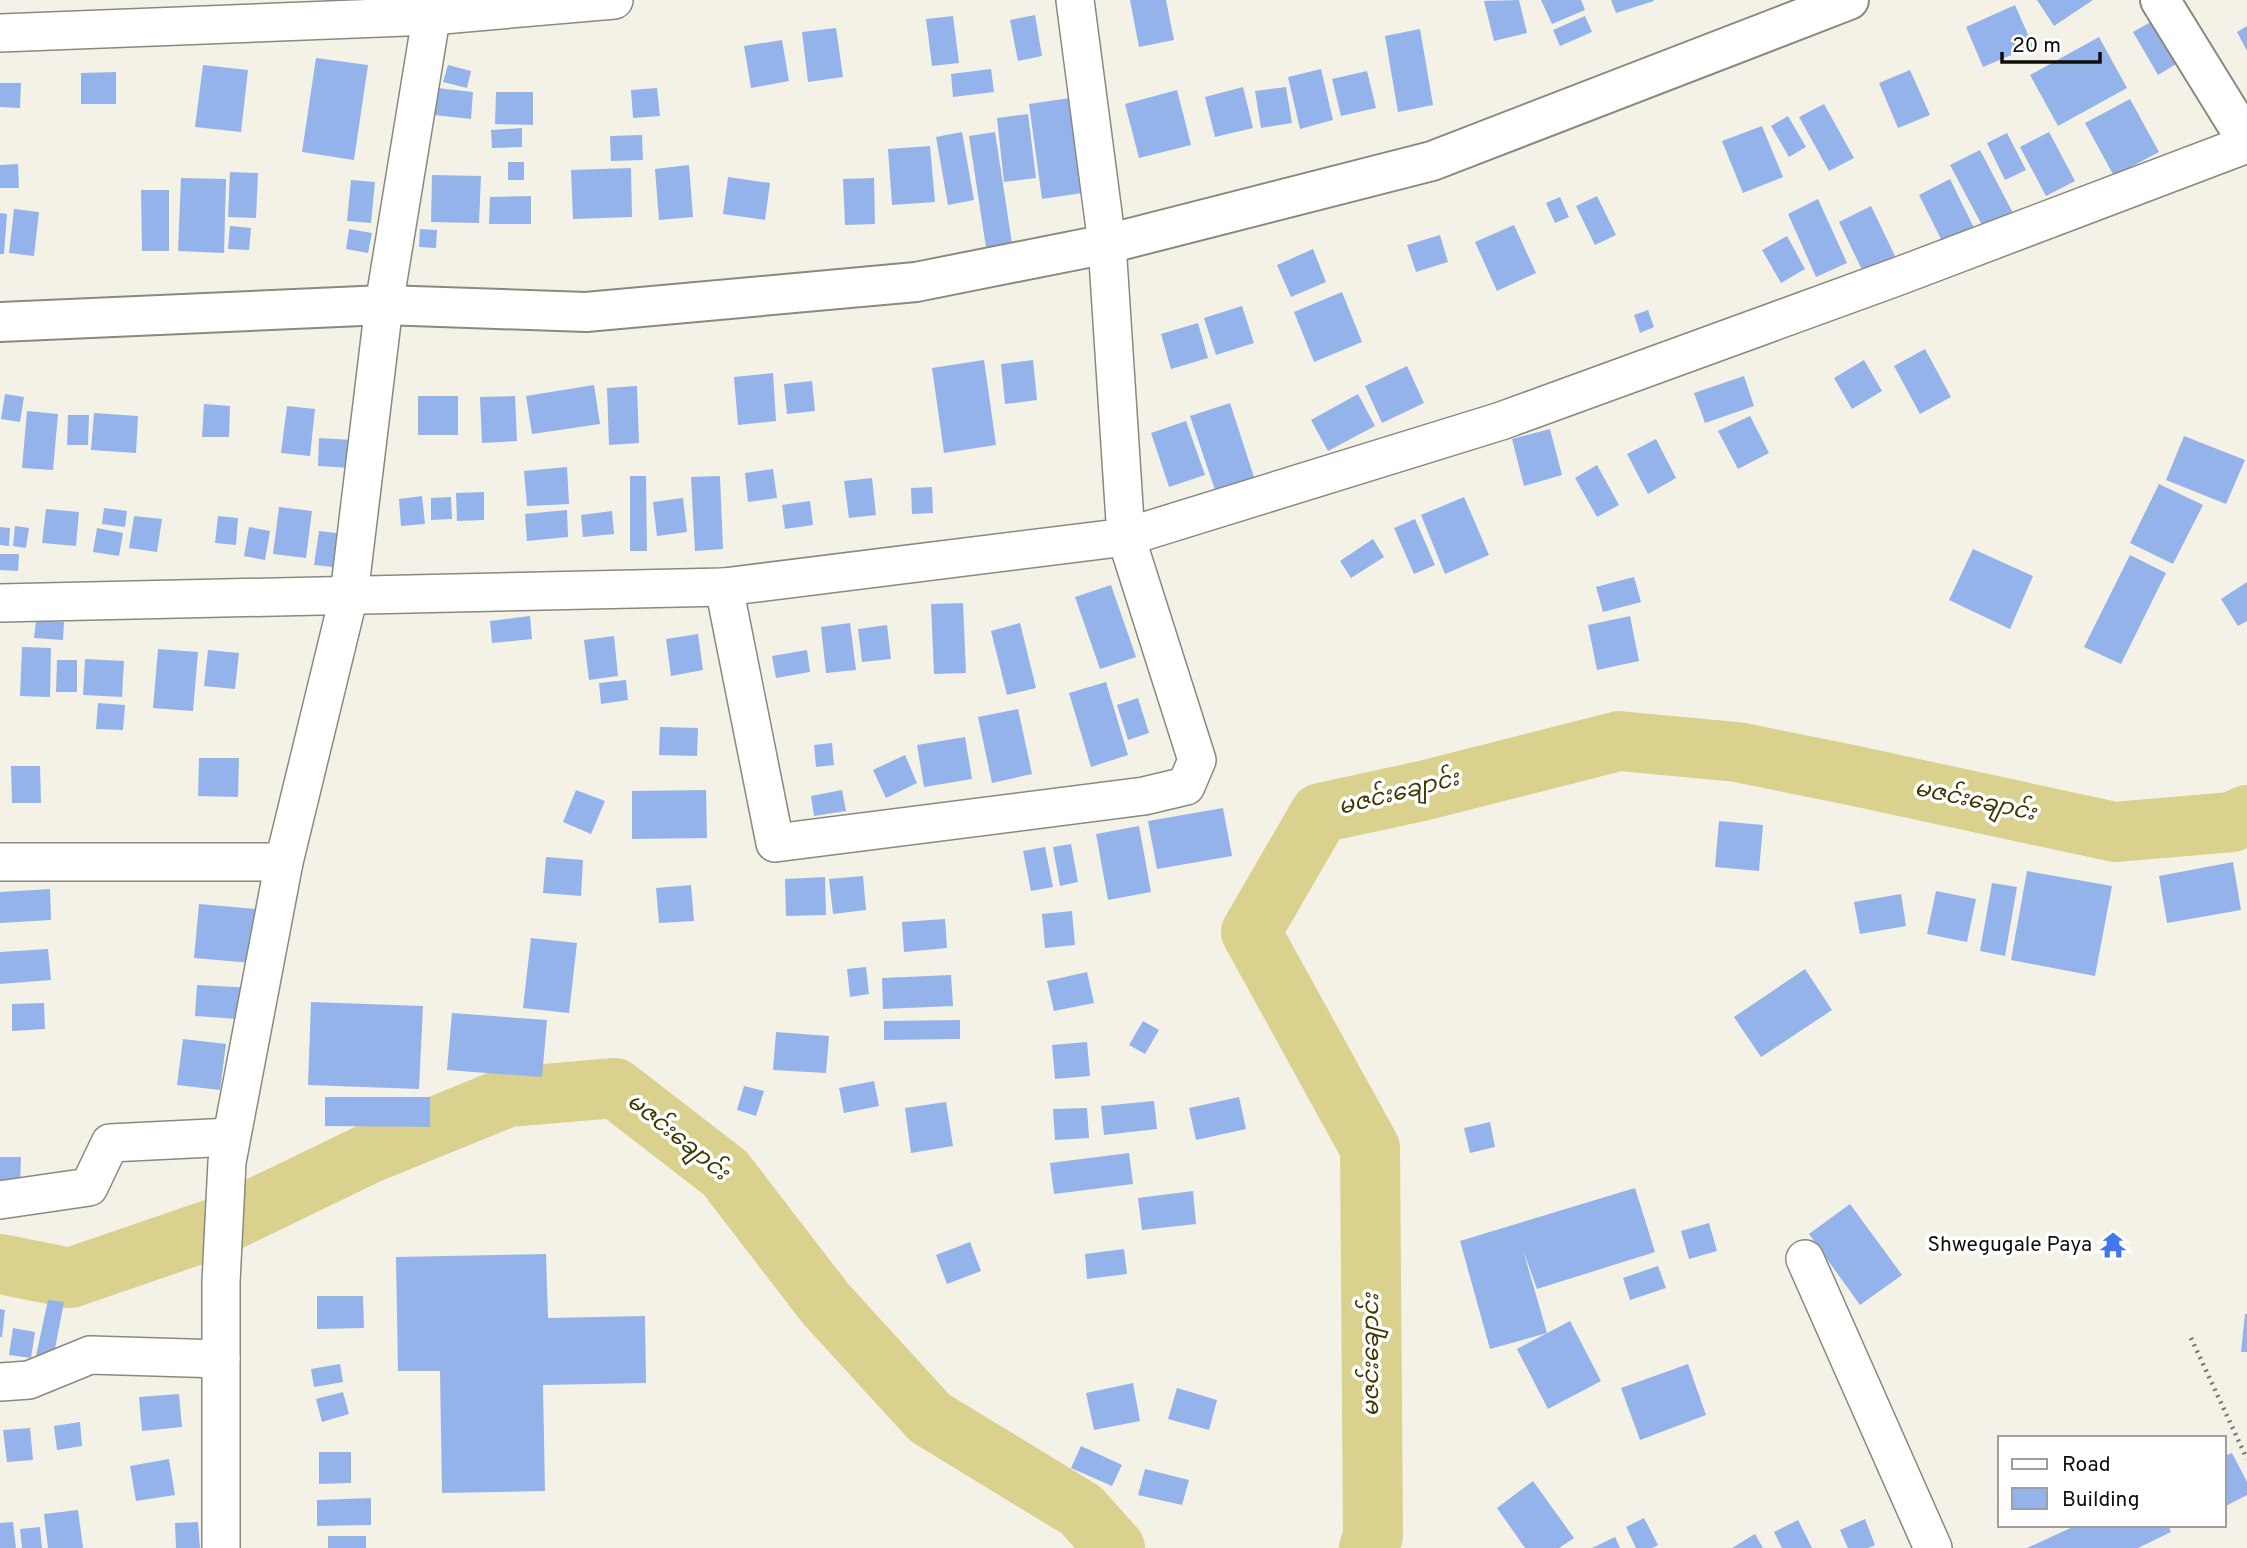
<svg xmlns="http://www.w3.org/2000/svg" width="2247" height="1548" font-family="Overpass,'Noto Sans Myanmar',sans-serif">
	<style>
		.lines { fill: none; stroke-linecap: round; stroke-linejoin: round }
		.river { stroke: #dad18e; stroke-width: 60 }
		.building { fill: #95b3eb }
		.minor-casing { stroke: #8a897f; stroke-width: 40 }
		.tertiary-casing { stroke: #8a897f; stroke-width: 42 }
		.path { stroke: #77766f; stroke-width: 4.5; stroke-dasharray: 2 5; stroke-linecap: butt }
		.minor { stroke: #fff; stroke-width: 37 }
		.tertiary { stroke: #fff; stroke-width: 38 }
		.labels { text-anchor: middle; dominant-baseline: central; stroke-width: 7; stroke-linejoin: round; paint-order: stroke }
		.poi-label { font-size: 21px; fill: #0f0e0b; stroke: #fff; text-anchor: end }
		.water-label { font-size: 23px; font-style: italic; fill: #403801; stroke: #fff }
	</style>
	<rect width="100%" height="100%" fill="#f4f2e7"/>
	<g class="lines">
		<!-- river -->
		<g class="river">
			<polyline points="0,1264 70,1278 213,1229 368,1154 508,1097 615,1088 725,1173 825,1303 930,1418 1081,1510 1115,1548"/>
			<polyline points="1369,1548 1373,1536 1370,1148 1251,932 1320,813 1422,791 1619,741 1737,752 1851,775 2115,832 2232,822 2247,815"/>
		</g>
	</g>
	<!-- building -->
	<g class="building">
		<polygon points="1130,0 1166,0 1174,40 1139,47"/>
		<polygon points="1519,0 1527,33 1494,41 1484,1"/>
		<polygon points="1541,0 1581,0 1585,10 1552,24"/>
		<polygon points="1611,0 1654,0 1654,1 1616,13"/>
		<polygon points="2037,0 2093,0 2054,26"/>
		<polygon points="2015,5 2033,46 1983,67 1966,27"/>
		<polygon points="1035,15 1042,56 1018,61 1010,20"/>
		<polygon points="953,16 959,63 932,66 926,19"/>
		<polygon points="1585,16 1592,32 1560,46 1553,30"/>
		<polygon points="2156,19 2181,61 2158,75 2133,32"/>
		<polygon points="2247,26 2247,51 2237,32"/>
		<polygon points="836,28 843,77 808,82 802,32"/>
		<polygon points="1420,29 1433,105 1398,112 1385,36"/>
		<polygon points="2099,37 2127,88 2058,126 2030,75"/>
		<polygon points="782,40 789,81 751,88 744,46"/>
		<polygon points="316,58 368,65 354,160 302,152"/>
		<polygon points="203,65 248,70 241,132 195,127"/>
		<polygon points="448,65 471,71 467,88 443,82"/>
		<polygon points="991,69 994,92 953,97 951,74"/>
		<polygon points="1321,69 1333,120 1300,129 1288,77"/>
		<polygon points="1910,70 1930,115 1898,128 1879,83"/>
		<polygon points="1367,71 1376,108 1341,116 1332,79"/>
		<polygon points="116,72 116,104 81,104 81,73"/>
		<polygon points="0,83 21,83 20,108 0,107"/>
		<polygon points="1243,87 1253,128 1215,137 1205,97"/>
		<polygon points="1286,87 1292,123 1261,128 1255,91"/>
		<polygon points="437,88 473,92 471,119 434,115"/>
		<polygon points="657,88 660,116 633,118 631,90"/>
		<polygon points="1177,90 1191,145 1139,158 1125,104"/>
		<polygon points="496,92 533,92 533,125 495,124"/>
		<polygon points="1077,97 1089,192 1042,199 1029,104"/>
		<polygon points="2130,99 2159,152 2114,176 2085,123"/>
		<polygon points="1824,104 1854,158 1829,171 1799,117"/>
		<polygon points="1028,114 1036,178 1004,182 997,118"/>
		<polygon points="1788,116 1806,147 1789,157 1771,126"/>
		<polygon points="1762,126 1783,177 1743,193 1722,141"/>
		<polygon points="522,128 522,147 492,148 491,130"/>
		<polygon points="962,132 974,200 948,205 936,137"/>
		<polygon points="995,132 1013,250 987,254 969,136"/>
		<polygon points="2049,132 2075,181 2046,196 2020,147"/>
		<polygon points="2007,133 2026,170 2005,180 1987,143"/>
		<polygon points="642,135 643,160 611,161 610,136"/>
		<polygon points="930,146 935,202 892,205 888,149"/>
		<polygon points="1980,150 2013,213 1984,229 1950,165"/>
		<rect x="508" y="162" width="16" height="18"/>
		<polygon points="18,164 19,188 0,188 0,165"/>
		<polygon points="689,165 693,217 659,220 655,169"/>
		<polygon points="631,168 632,217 573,219 571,170"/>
		<polygon points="230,172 258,173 256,218 228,217"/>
		<polygon points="432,175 481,176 479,223 431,222"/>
		<polygon points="728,177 770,183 765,220 723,214"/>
		<polygon points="181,178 226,179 224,253 178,251"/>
		<polygon points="874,178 875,224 845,225 843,179"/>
		<polygon points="1950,179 1974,228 1943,243 1919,195"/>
		<polygon points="351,180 375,182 371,223 347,221"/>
		<polygon points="141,190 169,190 169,251 142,251"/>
		<polygon points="531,196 531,224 489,224 490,197"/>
		<polygon points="1597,196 1616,235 1595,245 1576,206"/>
		<polygon points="1560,197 1569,217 1555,223 1546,203"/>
		<polygon points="1818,199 1847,263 1816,277 1788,214"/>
		<polygon points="1871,206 1895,256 1863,272 1839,222"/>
		<polygon points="14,209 39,212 34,256 9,253"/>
		<polygon points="0,213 7,214 4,254 0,254"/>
		<polygon points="1514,225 1536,273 1497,291 1475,242"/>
		<polygon points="230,226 251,228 249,250 228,249"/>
		<polygon points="349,229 372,233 368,253 346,249"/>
		<polygon points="420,229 437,230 436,248 419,247"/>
		<polygon points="1440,235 1448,262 1416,272 1407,245"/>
		<polygon points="1787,236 1805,269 1781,283 1762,250"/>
		<polygon points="1313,249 1326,282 1291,297 1277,265"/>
		<polygon points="1342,292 1362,342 1314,362 1294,312"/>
		<polygon points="1242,306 1254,343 1216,355 1204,318"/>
		<polygon points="1648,310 1654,327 1640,333 1634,315"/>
		<polygon points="1198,323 1208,358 1171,369 1161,334"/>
		<polygon points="1925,349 1951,397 1920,414 1894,366"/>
		<polygon points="984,360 996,445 944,453 932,368"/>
		<polygon points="1033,360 1037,400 1005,404 1001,364"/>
		<polygon points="1864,360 1882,391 1852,409 1834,378"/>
		<polygon points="1407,366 1424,403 1382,423 1365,386"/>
		<polygon points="773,373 776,421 738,425 734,377"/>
		<polygon points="1744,376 1754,406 1705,423 1694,393"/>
		<polygon points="812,381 815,411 787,414 784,384"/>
		<polygon points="594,385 600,424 532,434 526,396"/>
		<polygon points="637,386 639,443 609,445 607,388"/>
		<polygon points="5,394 24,397 20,422 1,419"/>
		<polygon points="1358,394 1375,426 1328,451 1311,420"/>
		<rect x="418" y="396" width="40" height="39"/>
		<polygon points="515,396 517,441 482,443 480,397"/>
		<polygon points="1230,403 1254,477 1215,490 1190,416"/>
		<polygon points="204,404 230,406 229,437 202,437"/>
		<polygon points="287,406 315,409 310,456 281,453"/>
		<polygon points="27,411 58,414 53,470 22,468"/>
		<polygon points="94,413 138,416 136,453 91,450"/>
		<polygon points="68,415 89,415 88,445 67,445"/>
		<polygon points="1750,416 1769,453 1738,469 1718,431"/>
		<polygon points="1186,421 1205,475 1169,487 1151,433"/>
		<polygon points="1550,429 1562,475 1524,486 1512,439"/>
		<polygon points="2184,436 2245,460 2226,504 2166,480"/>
		<polygon points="319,438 353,440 351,468 318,466"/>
		<polygon points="1656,439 1676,478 1648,494 1627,454"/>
		<polygon points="1597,465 1619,505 1597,517 1575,478"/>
		<polygon points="567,467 569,504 527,506 524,471"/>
		<polygon points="773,469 777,498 748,502 745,473"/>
		<polygon points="630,476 646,476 647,551 630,551"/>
		<polygon points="720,476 723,549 695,551 691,477"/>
		<polygon points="872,478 876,515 849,518 844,481"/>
		<polygon points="2159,484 2203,505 2173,564 2130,543"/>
		<polygon points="932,487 933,513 912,514 911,488"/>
		<polygon points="484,492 484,520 457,521 456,493"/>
		<polygon points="422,496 425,524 401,526 399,499"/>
		<polygon points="451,497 452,519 431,520 431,498"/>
		<polygon points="1464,497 1489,555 1445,574 1421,515"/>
		<polygon points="683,498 687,532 657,536 653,502"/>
		<polygon points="810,501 813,525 785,529 782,505"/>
		<polygon points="279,507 312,511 306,558 273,554"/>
		<polygon points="104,508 127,511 125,527 102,524"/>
		<polygon points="46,509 79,512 76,546 42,543"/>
		<polygon points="567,510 568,537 527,541 525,514"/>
		<polygon points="612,511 614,534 583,537 581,515"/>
		<polygon points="134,516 162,519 157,552 129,548"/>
		<polygon points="218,516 238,518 236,545 215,543"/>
		<polygon points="1415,519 1435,565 1414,574 1394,528"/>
		<polygon points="15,526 29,528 26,548 13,546"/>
		<polygon points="0,527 10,528 9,546 0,545"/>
		<polygon points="249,527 270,531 265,560 244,556"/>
		<polygon points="97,528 123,533 119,556 93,552"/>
		<polygon points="319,531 337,533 333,567 314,565"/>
		<polygon points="1373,539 1384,557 1351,578 1340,561"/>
		<polygon points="1973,549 2033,576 2010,629 1949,600"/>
		<polygon points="0,554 19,554 18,571 0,570"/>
		<polygon points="2130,555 2166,573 2121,664 2084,647"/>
		<polygon points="1634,577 1641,602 1603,612 1596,587"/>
		<polygon points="2247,582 2247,621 2238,626 2221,599"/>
		<polygon points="1111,585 1136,657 1100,669 1075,597"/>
		<polygon points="963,603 966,673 934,674 931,604"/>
		<polygon points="530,616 532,639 492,643 490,621"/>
		<polygon points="1630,616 1639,661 1597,670 1588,625"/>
		<polygon points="36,621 64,622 63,640 34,638"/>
		<polygon points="850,623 856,670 826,673 821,627"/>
		<polygon points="1020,623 1036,688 1007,695 991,631"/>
		<polygon points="887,625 891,659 862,662 858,629"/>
		<polygon points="698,634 703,670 671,676 666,639"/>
		<polygon points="614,636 618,676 589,680 584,640"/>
		<polygon points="22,647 51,648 50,697 20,696"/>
		<polygon points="158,649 198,652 193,711 153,708"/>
		<polygon points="208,650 239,653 235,689 204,686"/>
		<polygon points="807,650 810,672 776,678 772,656"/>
		<polygon points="85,659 124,661 122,697 83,695"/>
		<polygon points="57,660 77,660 77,692 56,692"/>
		<polygon points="626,680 628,700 601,704 599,683"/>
		<polygon points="1106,682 1128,755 1091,767 1069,693"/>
		<polygon points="1138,698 1149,733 1128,740 1117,705"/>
		<polygon points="98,703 125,705 123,730 96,729"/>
		<polygon points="1018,709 1032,774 992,783 978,717"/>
		<polygon points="660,727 698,728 697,756 659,755"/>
		<polygon points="965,737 972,779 924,787 917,745"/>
		<polygon points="832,743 834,765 816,767 814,745"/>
		<polygon points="905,755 917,783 886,798 873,770"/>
		<polygon points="199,758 239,758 238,797 198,796"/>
		<polygon points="11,766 40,766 41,803 12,803"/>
		<polygon points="576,790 605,801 591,834 563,822"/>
		<polygon points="706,790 707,838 632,839 632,791"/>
		<polygon points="842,790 846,811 814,816 811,796"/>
		<polygon points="1223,808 1232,856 1157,869 1148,821"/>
		<polygon points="1719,821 1763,825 1759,871 1715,867"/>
		<polygon points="1139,826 1151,892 1108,900 1096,834"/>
		<polygon points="1071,844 1078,882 1060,886 1053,847"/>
		<polygon points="1045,847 1053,887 1031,891 1023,851"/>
		<polygon points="546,857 583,860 581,896 543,893"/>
		<polygon points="2233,862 2241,910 2167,923 2159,876"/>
		<polygon points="2027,871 2112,886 2095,976 2011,960"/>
		<polygon points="863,876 866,910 833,914 829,879"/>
		<polygon points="825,877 826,915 786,916 785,879"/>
		<polygon points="1992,883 2017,887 2005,956 1980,951"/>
		<polygon points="691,885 694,921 659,923 656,888"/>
		<polygon points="50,889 51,920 0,923 0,892"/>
		<polygon points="1936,891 1976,899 1967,942 1927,934"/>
		<polygon points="1901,894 1906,926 1860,934 1854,902"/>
		<polygon points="199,904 257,909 252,963 194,958"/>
		<polygon points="1072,911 1075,945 1045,948 1042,914"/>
		<polygon points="945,919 947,948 904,952 902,922"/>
		<polygon points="531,938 577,943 569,1013 523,1008"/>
		<polygon points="48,949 51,980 0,984 0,952"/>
		<polygon points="866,967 869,994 850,997 847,969"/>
		<polygon points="1805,969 1832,1010 1761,1057 1734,1017"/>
		<polygon points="1087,972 1094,1003 1054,1011 1047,981"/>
		<polygon points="951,975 953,1006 883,1009 882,978"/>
		<polygon points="197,985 254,988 252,1020 195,1016"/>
		<polygon points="311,1002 423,1006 419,1089 308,1085"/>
		<polygon points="44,1003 45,1029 12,1031 12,1004"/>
		<polygon points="452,1013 547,1020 542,1077 447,1070"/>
		<polygon points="960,1020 960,1039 884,1040 884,1021"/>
		<polygon points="1143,1021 1159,1030 1145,1054 1129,1045"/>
		<polygon points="776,1032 829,1036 826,1073 773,1070"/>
		<polygon points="183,1039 226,1044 220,1090 177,1085"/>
		<polygon points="1087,1042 1090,1076 1055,1079 1052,1045"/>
		<polygon points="874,1081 879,1106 844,1113 839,1088"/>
		<polygon points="744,1086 764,1091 756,1116 737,1110"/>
		<polygon points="325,1097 430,1097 430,1127 325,1126"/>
		<polygon points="1239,1097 1246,1129 1196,1140 1189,1108"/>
		<polygon points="1154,1101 1157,1129 1104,1135 1101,1106"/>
		<polygon points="946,1102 953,1146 911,1153 905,1108"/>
		<polygon points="1087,1108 1089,1138 1055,1140 1053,1109"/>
		<polygon points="1490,1122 1495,1147 1470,1153 1464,1128"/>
		<polygon points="1129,1153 1133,1184 1054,1194 1050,1163"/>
		<polygon points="0,1157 21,1157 20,1186 0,1186"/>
		<polygon points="1635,1188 1655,1252 1537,1289 1523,1250 1547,1333 1490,1349 1460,1241"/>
		<polygon points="1193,1191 1196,1224 1142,1230 1138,1198"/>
		<polygon points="1850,1204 1902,1275 1860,1305 1809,1234"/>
		<polygon points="1709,1223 1717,1251 1689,1259 1681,1231"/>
		<polygon points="970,1242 981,1271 947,1284 936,1255"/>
		<polygon points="1124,1249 1127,1274 1087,1279 1085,1254"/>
		<polygon points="546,1254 548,1318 645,1316 646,1383 543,1385 545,1491 442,1493 440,1371 398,1371 396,1257"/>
		<polygon points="1658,1266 1666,1288 1630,1300 1623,1278"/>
		<polygon points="317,1296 363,1296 364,1328 317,1329"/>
		<polygon points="48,1300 64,1302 53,1359 36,1356"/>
		<polygon points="0,1309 5,1310 2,1337 0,1337"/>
		<polygon points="2245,1314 2247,1314 2247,1352 2241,1352"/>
		<polygon points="1570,1321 1601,1381 1548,1409 1517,1349"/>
		<polygon points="13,1328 35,1332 31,1358 9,1355"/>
		<polygon points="340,1364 343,1382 314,1387 311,1369"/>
		<polygon points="1688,1364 1706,1415 1640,1440 1621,1388"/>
		<polygon points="1133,1383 1140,1421 1094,1430 1086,1393"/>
		<polygon points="1177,1388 1217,1400 1209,1430 1168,1419"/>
		<polygon points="343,1392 349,1414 322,1422 316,1399"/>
		<polygon points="179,1394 182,1427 142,1431 139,1397"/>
		<polygon points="80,1422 82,1446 57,1450 54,1426"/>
		<polygon points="30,1428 33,1460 7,1462 3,1430"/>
		<polygon points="1081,1446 1122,1465 1112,1486 1071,1468"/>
		<polygon points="319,1452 351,1452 351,1483 319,1484"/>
		<polygon points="2232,1453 2247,1482 2247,1495 2224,1507 2224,1456"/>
		<polygon points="169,1459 175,1495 136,1501 130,1466"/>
		<polygon points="1145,1469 1189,1480 1182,1505 1138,1495"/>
		<polygon points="1533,1481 1574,1538 1559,1548 1525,1548 1497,1508"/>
		<polygon points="371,1498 371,1525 317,1526 317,1500"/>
		<polygon points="78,1510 83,1548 48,1548 44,1514"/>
		<polygon points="1644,1518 1658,1545 1652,1548 1636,1548 1626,1527"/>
		<polygon points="1865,1519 1875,1545 1868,1548 1848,1548 1840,1530"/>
		<polygon points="1798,1520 1812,1548 1782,1548 1774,1532"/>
		<polygon points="13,1522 16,1548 0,1548 0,1523"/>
		<polygon points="198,1522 200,1548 176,1548 175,1523"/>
		<polygon points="2077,1525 2168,1525 2171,1532 2138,1548 2027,1548"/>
		<polygon points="40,1527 42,1548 22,1548 20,1529"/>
		<polygon points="1755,1534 1763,1548 1732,1548"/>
		<rect x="328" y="1536" width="38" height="12"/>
		<polygon points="1615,1537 1620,1548 1592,1548"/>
	</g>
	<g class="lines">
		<!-- minor casing -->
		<g class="minor-casing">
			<g id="minor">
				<polyline points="0,33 431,16 614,0"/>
				<polyline points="724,587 775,843 1144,796 1186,786 1197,760 1126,537 1107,244 1075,0"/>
				<polyline points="0,603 724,587 1126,537 1501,421 1899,276 2247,144"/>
				<polyline points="0,862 284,862"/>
				<polyline points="0,1200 89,1187 110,1143 231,1137"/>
				<polyline points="1805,1259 1933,1548"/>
				<polyline points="0,1382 29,1380 90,1355 221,1359"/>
				<polyline points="221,1548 221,1282 227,1162 284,862 349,595 384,305 434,0"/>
			</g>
		</g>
		<!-- tertiary casing -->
		<g class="tertiary-casing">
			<g id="tertiary">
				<polyline points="2160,0 2247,141"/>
				<polyline points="0,322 384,305 586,312 916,282 1107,244 1432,161 1849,0"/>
			</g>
		</g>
		<!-- path -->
		<polyline class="path" points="2191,1338 2247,1459"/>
		<!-- minor -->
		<use href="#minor" class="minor"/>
		<!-- tertiary -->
		<use href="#tertiary" class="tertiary"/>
	</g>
	<!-- icons -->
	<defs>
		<g id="temple-bare" transform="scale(2.1)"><path d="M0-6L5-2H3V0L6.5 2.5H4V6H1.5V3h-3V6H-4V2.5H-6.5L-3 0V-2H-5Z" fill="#4178e9" stroke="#fff" stroke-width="2.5" paint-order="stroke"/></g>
	</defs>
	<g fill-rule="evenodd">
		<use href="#temple-bare" x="2113" y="1245"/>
	</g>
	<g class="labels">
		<!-- poi labels -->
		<g class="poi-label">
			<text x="2092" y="1245">Shwegugale Paya</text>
		</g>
		<!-- water labels -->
		<g class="water-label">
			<text transform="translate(1399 794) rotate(-14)">မဇင်းချောင်း</text>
			<text transform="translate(1975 802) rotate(12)">မဇင်းချောင်း</text>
			<text transform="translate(677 1138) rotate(39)">မဇင်းချောင်း</text>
			<text transform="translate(1372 1355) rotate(-90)">မဇင်းချောင်း</text>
		</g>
	</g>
	<!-- legend -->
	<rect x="1998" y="1436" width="228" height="91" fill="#ffffff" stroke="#9f9f9d" stroke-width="2"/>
	<rect x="2012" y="1459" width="35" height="10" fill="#ffffff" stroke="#9f9f9d" stroke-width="2"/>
	<text x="2062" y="1471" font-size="21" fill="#0f0e0b">Road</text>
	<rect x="2012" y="1488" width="35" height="21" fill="#95b3eb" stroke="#9f9f9d" stroke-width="2"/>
	<text x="2062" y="1506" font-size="21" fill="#0f0e0b">Building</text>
	<!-- scale -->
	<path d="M2002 52v10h98v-10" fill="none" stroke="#0f0e0b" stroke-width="3.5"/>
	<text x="2012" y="52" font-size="21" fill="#0f0e0b" stroke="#ffffff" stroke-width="5" paint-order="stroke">20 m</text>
</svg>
